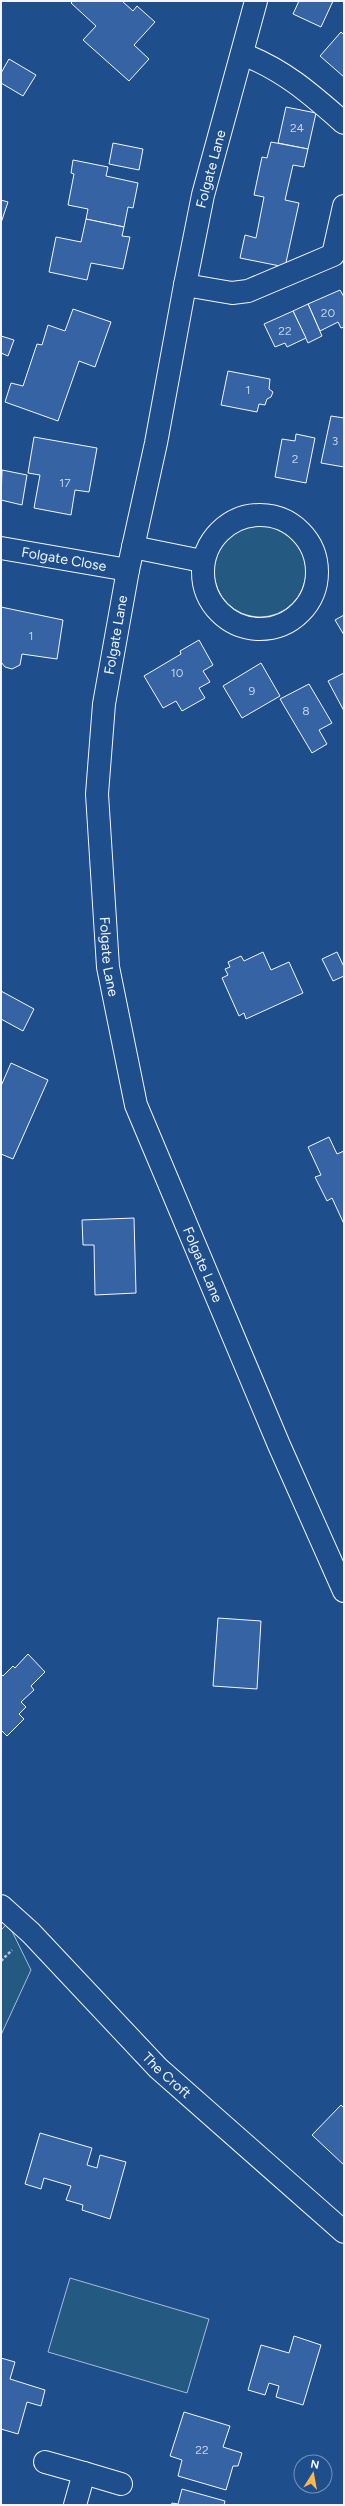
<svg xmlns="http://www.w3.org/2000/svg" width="345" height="2506" font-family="Figtree,sans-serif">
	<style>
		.green { fill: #245a82; stroke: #a8bbd7 }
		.building { fill: #3563a3; stroke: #f2f6ff }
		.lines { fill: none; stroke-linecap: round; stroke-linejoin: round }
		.minor-casing { stroke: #f2f6ff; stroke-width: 24 }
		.path { stroke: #b3c4dc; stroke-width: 2.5; stroke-dasharray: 3 2; stroke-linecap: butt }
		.minor { stroke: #1f4e8c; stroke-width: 22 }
		.labels { text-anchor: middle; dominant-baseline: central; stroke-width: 3; stroke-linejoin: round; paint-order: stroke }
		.number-label { font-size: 12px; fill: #c3d1e8 }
		.street-label { font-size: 14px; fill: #f2f6ff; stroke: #1f4e8c }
	</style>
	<rect width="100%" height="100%" fill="#1f4e8c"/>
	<!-- green -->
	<g class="green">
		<circle cx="260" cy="571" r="46"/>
		<polygon points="8,1923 31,1970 1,2035 1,1930"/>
		<polygon points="70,2278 209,2319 187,2393 48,2352"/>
	</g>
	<!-- building -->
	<g class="building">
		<polygon points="73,1 122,1 133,11 137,6 155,22 134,45 149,59 129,81 83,40 96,26 71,3"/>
		<polygon points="299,1 333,1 321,27 293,14"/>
		<polygon points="341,32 344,35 344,77 320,56"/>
		<polygon points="9,59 36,75 23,96 1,83 1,73"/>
		<polygon points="286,107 316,113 308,149 278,143"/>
		<polygon points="271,142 308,149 304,167 293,165 285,200 299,203 285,267 240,258 245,235 256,238 264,197 254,195 262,157 267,158"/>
		<polygon points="113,143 143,149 139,170 109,164"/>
		<polygon points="73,160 108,167 106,176 138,183 133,208 128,207 124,227 86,219 88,209 68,205 74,174 71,173"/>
		<polygon points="1,200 8,202 1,223"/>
		<polygon points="86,219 124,227 122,236 130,237 123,269 91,263 87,280 49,272 56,237 81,242"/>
		<polygon points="340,290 344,297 344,327 341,328 338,322 320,331 308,304"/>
		<polygon points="308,304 322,336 308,343 293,311"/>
		<polygon points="73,309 111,322 95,367 79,361 58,421 5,402 11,383 23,386 37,344 42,345 48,325 65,331"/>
		<polygon points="293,311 306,338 287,347 285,343 275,347 264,324"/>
		<polygon points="1,336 14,340 8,356 1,353"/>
		<polygon points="228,371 270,379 269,389 273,392 271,397 267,399 265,405 259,404 257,412 221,405"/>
		<polygon points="331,416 344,418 344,467 321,463"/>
		<polygon points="296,434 315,438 306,483 275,477 282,439 295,441"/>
		<polygon points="34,437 97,448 89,492 75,490 71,515 34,508 40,475 28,473"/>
		<polygon points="2,470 27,475 22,505 1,500"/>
		<polygon points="1,607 63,620 57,659 22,654 20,665 12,669 5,667 1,662"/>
		<polygon points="344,615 344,635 335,620"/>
		<polygon points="199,640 213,665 203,671 210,682 199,688 205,698 182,711 176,701 163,708 144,676 181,654 180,651"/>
		<polygon points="261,663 280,696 242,718 223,686"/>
		<polygon points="344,673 344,711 328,681"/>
		<polygon points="309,684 332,723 319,730 327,744 312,753 280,699"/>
		<polygon points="263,952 271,970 289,962 303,993 246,1019 244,1013 239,1016 222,978 228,975 225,969 230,967 228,962 241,956 244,961"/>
		<polygon points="337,952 344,967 344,976 333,981 322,959"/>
		<polygon points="1,991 34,1009 23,1031 1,1019"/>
		<polygon points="11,1063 48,1080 13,1159 1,1154 1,1086"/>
		<polygon points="329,1137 337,1154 344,1151 344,1224 332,1198 327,1201 315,1177 321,1175 308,1147"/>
		<polygon points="134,1218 136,1293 95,1295 94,1245 83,1245 82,1220"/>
		<polygon points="218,1618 261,1621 257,1689 213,1686"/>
		<polygon points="28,1654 45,1672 31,1686 34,1690 21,1702 26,1707 19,1714 24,1719 7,1736 1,1730 1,1674 3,1676 13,1666 15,1668"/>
		<polygon points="341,2105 344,2108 344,2165 312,2135"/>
		<polygon points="40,2133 92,2148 87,2165 97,2168 100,2155 126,2162 110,2219 82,2210 83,2205 66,2200 71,2186 44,2178 41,2189 25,2184"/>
		<polygon points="294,2336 321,2345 303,2405 276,2397 279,2386 269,2383 265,2395 248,2390 261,2345 289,2353"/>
		<polygon points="1,2358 15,2362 10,2379 45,2390 41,2406 27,2402 18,2434 1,2429"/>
		<polygon points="184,2412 230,2426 223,2447 242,2453 238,2466 233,2466 226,2490 178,2476 182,2460 170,2456"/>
		<polygon points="182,2489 225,2501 224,2505 171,2505 172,2503 178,2504"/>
	</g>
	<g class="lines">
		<!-- minor casing -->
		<g class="minor-casing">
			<g id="minor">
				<path id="s1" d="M256,1L203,195L185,285L156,443L128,570L104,704L97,794L108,967L136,1105L279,1445L344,1591"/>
				<path d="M242,54C283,69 312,95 344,123"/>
				<polyline points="185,285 232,293 248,291 333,255 344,206"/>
				<circle cx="260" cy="572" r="57"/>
				<polyline points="133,547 202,561"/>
				<path id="s2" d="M1,548L128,570"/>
				<path id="s3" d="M1,1906L31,1933L158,2068L344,2232"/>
				<polyline points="45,2462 84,2473"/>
				<polyline points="75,2505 84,2473 121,2484"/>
			</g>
		</g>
		<!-- path -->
		<polyline class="path" points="1,1961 12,1950"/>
		<!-- minor -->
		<use href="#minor" class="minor"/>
	</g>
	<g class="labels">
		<!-- number labels -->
		<g class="number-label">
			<text x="297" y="128">24</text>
			<text x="328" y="313">20</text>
			<text x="285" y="331">22</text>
			<text x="248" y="390">1</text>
			<text x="335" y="441">3</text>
			<text x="295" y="459">2</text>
			<text x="65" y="483">17</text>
			<text x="31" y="636">1</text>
			<text x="177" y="673">10</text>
			<text x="252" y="691">9</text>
			<text x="306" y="711">8</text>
			<text x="202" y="2450">22</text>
		</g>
		<!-- street labels -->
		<g class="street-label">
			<text transform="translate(211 169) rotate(-75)">Folgate Lane</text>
			<text stroke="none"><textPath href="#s2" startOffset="64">Folgate Close</textPath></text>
			<text transform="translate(116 635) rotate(-80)">Folgate Lane</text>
			<text stroke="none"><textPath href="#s1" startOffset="973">Folgate Lane</textPath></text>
			<text stroke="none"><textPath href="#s1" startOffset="1297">Folgate Lane</textPath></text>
			<text stroke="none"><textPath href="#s3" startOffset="237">The Croft</textPath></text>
		</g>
	</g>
	<!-- border -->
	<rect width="345" height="2506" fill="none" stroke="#f2f6ff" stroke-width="4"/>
	<!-- north arrow -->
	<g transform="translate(313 2474) rotate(11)"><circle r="19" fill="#1f4e8c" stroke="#7391ba"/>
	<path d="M0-3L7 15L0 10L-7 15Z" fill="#ffb74d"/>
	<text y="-6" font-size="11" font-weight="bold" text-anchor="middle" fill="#f2f6ff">N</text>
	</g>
</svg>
